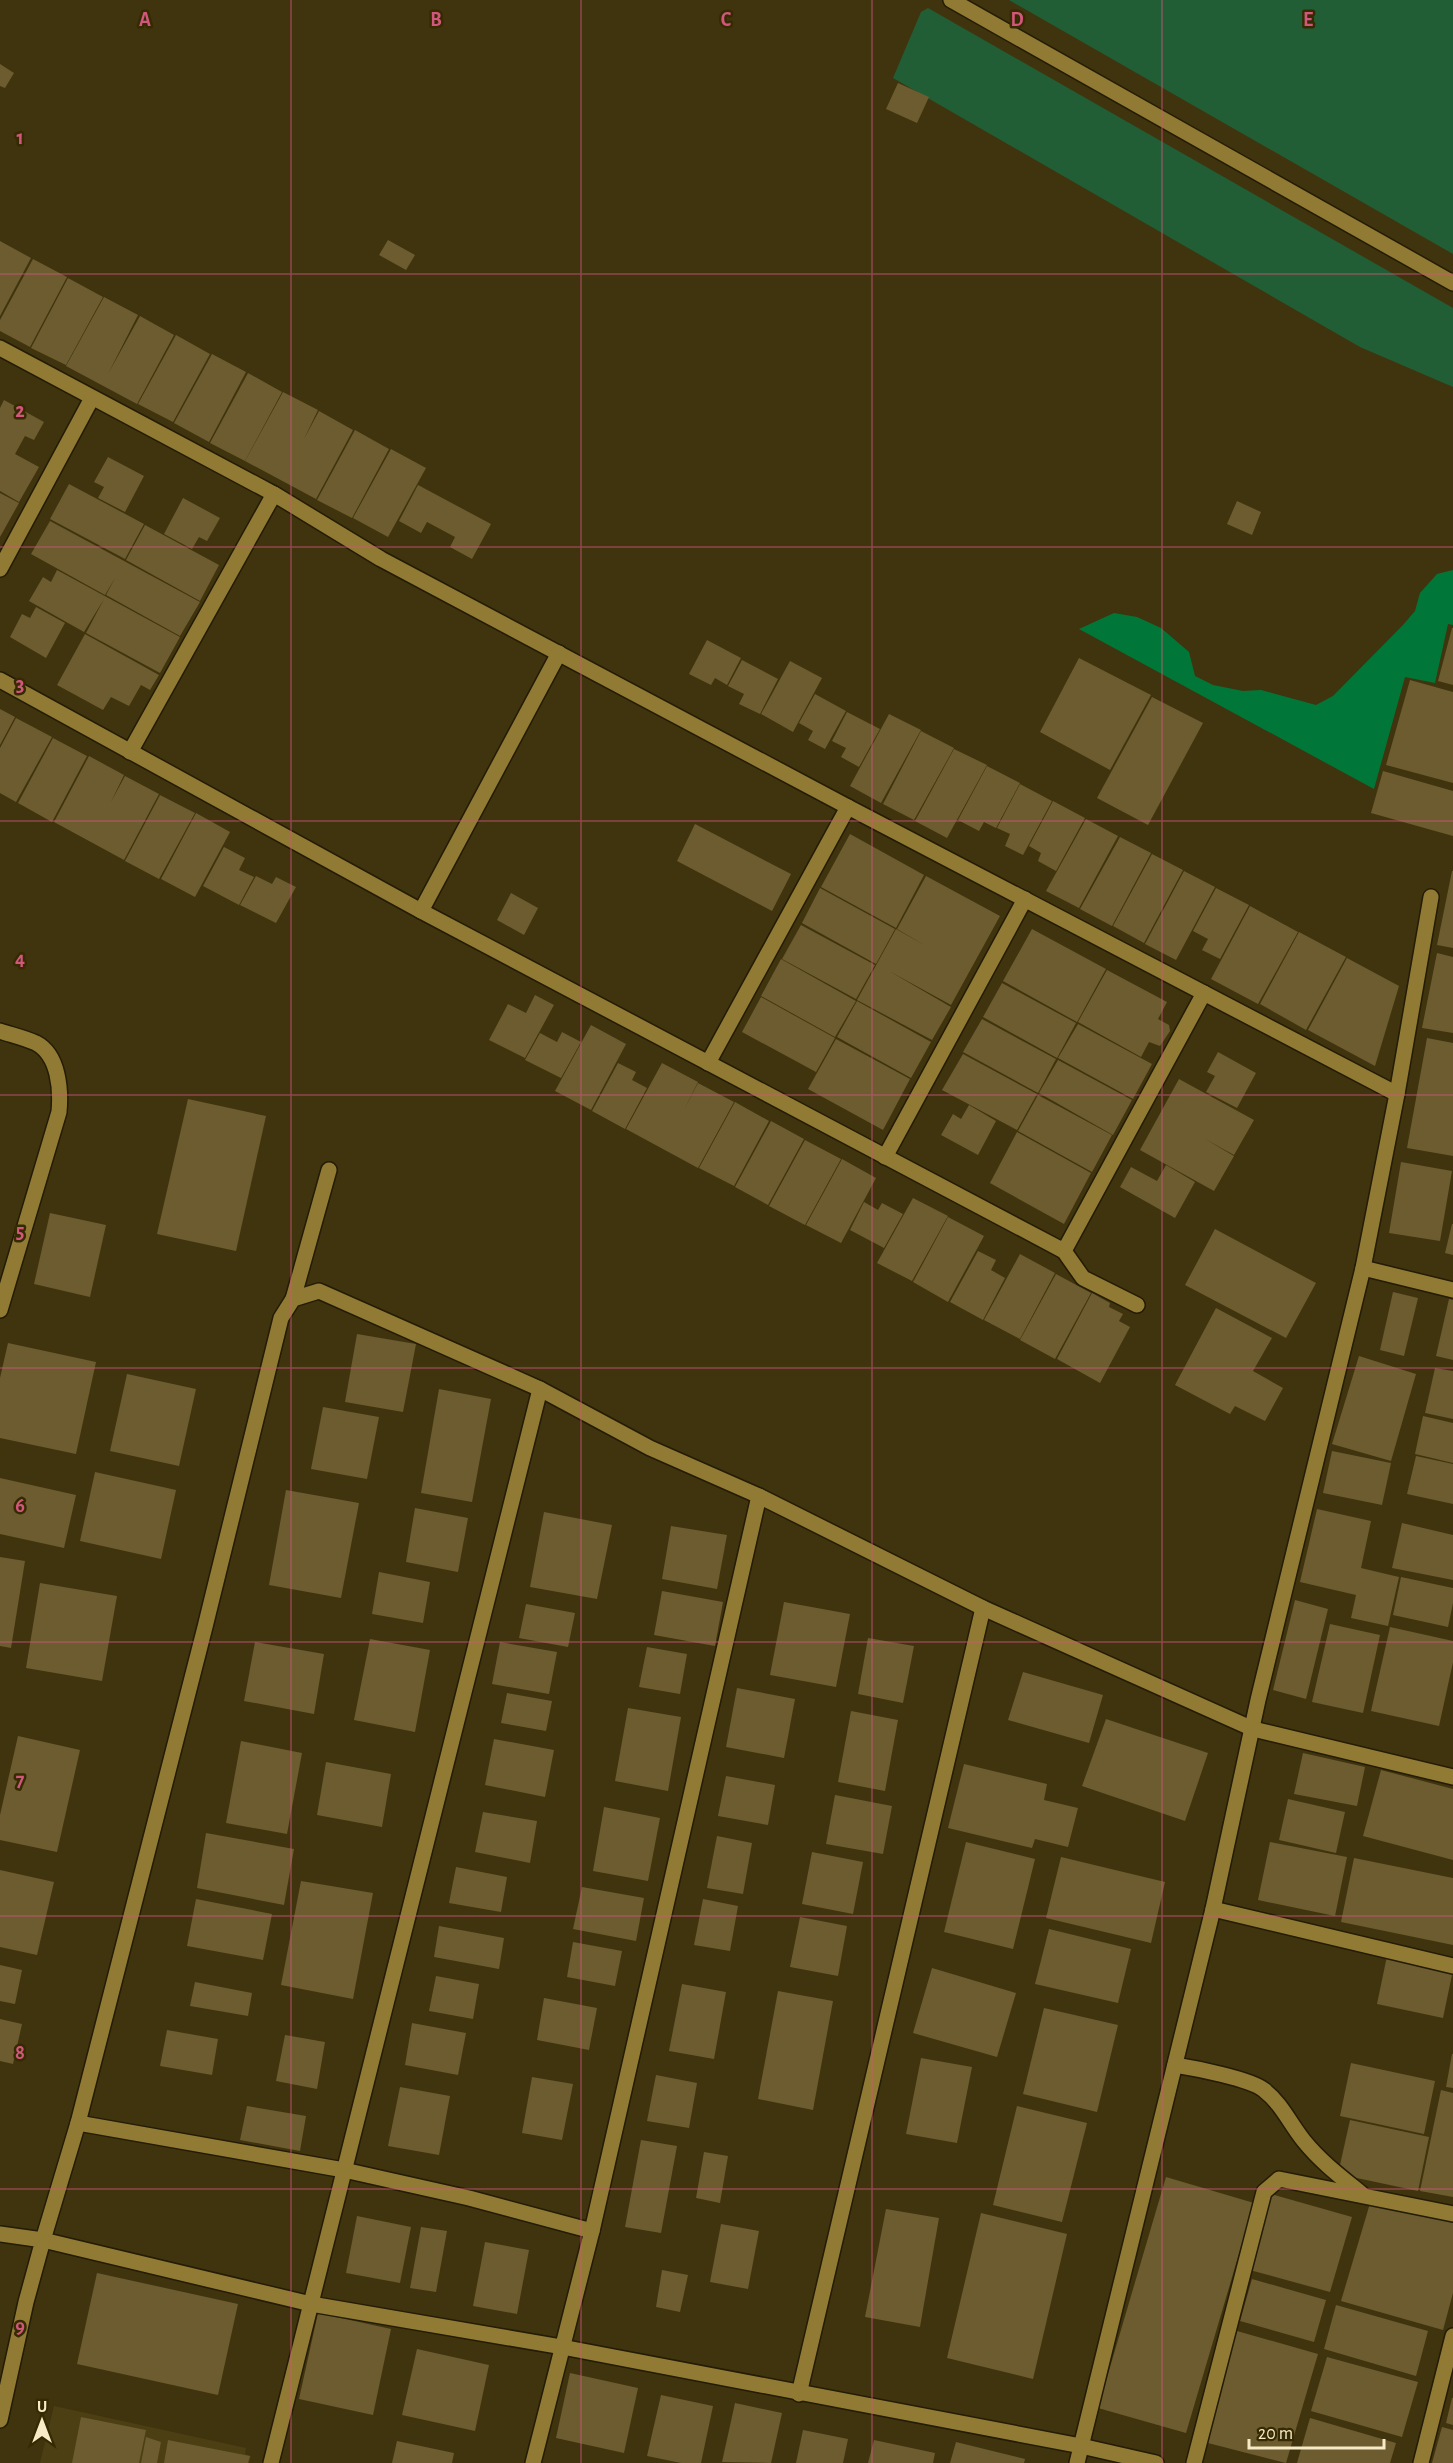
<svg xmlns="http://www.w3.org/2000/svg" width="1453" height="2463" font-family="'Alegreya Sans',sans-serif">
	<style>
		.built { fill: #4c3f13 }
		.green { fill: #215e35 }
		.forest { fill: #007738 }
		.building { fill: #6c5c2f }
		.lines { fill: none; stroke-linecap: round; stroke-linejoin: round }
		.minor-casing { stroke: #231c06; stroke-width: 18 }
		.tertiary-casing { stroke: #231c06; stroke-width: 18 }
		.minor { stroke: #917a33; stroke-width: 15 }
		.tertiary { stroke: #917a33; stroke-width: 15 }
		.grid { fill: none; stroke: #d2577c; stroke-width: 1.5; stroke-opacity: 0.55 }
		.grid-label { font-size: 20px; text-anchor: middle; font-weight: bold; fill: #d2577c; stroke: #362a02; stroke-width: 5; stroke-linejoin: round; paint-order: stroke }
	</style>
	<rect width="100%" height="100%" fill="#40340e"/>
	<!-- built -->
	<polygon class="built" points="54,2406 246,2448 245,2454 251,2456 249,2463 40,2463"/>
	<!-- green -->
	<g class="green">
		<polygon points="1009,0 1453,0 1453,254"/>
		<polygon points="928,8 1453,308 1453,387 1360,347 893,78 921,12"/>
	</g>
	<!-- forest -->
	<polygon class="forest" points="1453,570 1453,625 1448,624 1435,683 1405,677 1374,789 1079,629 1114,613 1137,617 1161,628 1189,652 1195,676 1213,685 1243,691 1261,690 1316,705 1333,696 1403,625 1415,611 1420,593 1437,574"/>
	<!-- building -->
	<g class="building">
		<polygon points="0,64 14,73 5,88 0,86"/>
		<polygon points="898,83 929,97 917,123 886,109"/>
		<polygon points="388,240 415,255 406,270 379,255"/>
		<polygon points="0,241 31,258 0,316"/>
		<polygon points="33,259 67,277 30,347 0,331 0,320"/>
		<polygon points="68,278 103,297 66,365 31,348"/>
		<polygon points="104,297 138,315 108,374 140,316 174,335 137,404 66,366"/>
		<polygon points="176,335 210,354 173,422 138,404"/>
		<polygon points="212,354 246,372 209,442 174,423"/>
		<polygon points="248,373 282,392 245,461 210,443"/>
		<polygon points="283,392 318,410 304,439 319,411 353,430 316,499 245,461"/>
		<polygon points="4,400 44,422 34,440 25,436 15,454 39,467 19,502 0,491 0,408"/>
		<polygon points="355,430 389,449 352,518 317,500"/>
		<polygon points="391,449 426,468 388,537 353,518"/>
		<polygon points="108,457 144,476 125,512 98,498 104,487 94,482"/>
		<polygon points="69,484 144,524 125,559 50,519"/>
		<polygon points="418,485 491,524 472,559 450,547 455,537 427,522 421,533 399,521"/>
		<polygon points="0,493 19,503 0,537"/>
		<polygon points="183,498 220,518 207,541 199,537 192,549 164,534"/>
		<polygon points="1237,501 1261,512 1252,535 1227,524"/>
		<polygon points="50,521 200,602 180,636 106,595 115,578 105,595 31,554"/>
		<polygon points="145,525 219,565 200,601 126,560"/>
		<polygon points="57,570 180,637 160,673 86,633 104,599 84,632 29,601 43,577 51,582"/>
		<polygon points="36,607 65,623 46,658 10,637 22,614 30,618"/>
		<polygon points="1452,628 1453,628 1453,685 1438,681"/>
		<polygon points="85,634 159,675 150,690 141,685 129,706 111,697 103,710 57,685"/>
		<polygon points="707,640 741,658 727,685 715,678 711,685 689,674"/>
		<polygon points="1079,658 1151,695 1110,770 1040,732"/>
		<polygon points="742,660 778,679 760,714 739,704 744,694 728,686"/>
		<polygon points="790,661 822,678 793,732 761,714"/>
		<polygon points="1410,680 1453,692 1453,783 1386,765"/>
		<polygon points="815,694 846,711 825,749 808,740 813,731 799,723"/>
		<polygon points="1152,697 1203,723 1148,825 1097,798"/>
		<polygon points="0,709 15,717 0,745"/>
		<polygon points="847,712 880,729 859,767 841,757 846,748 832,741"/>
		<polygon points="889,714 921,730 881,803 850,786"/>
		<polygon points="16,718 52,737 16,802 0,793 0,748"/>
		<polygon points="921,731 954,748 914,820 883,804"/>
		<polygon points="53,738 87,756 52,822 18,803"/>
		<polygon points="954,749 987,765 947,838 915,821"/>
		<polygon points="89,756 124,775 111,802 125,776 159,794 124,860 54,822"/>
		<polygon points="987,766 1020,783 996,828 984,822 979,831 958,820"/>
		<polygon points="1383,771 1453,791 1453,836 1371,813"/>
		<polygon points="1020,784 1052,801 1023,855 1005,846 1010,834 997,828"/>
		<polygon points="160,795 195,813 159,879 125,861"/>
		<polygon points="1053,801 1085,818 1056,871 1038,861 1041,853 1029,846"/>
		<polygon points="196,813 230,832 195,897 161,879"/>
		<polygon points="1086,819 1118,836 1079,908 1046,891"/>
		<polygon points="695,824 791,874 772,911 677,861"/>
		<polygon points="850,834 924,875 896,928 821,887"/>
		<polygon points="1120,837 1151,853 1112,926 1080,909"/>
		<polygon points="224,847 245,858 239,870 254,877 239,905 203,886"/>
		<polygon points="1152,854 1183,870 1144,943 1113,926"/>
		<polygon points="1184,871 1215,887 1176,960 1145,944"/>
		<polygon points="1452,871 1453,871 1453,948 1437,945"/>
		<polygon points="256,876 272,884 276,877 296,887 276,923 240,905"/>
		<polygon points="926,876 1000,916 951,1005 889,971 951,1007 932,1040 857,1000 896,929 926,946 897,929"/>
		<polygon points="820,888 895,929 876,964 802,923"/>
		<polygon points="1216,888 1249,905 1220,959 1202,950 1208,939 1193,931"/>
		<polygon points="511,893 538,908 524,935 497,920"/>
		<polygon points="1250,906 1298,932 1258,1004 1211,979"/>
		<polygon points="801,925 875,965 856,999 782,959"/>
		<polygon points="1032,929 1106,969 1077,1022 1003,981"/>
		<polygon points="1299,932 1346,957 1306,1030 1260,1004"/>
		<polygon points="1437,953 1453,957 1453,1033 1422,1028"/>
		<polygon points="1347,958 1399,986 1375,1066 1308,1030"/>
		<polygon points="781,959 856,1001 835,1037 761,996"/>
		<polygon points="1107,970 1167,1002 1158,1019 1169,1025 1170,1031 1160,1046 1149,1042 1141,1057 1078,1022"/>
		<polygon points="1002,983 1076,1023 1057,1058 983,1017"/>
		<polygon points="535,995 554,1005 525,1058 489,1040 508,1004 526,1013"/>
		<polygon points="761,997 835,1038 816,1072 742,1032"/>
		<polygon points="857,1001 931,1042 911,1078 837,1037"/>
		<polygon points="982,1019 1056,1059 1038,1093 963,1052"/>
		<polygon points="1078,1024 1152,1064 1133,1099 1058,1058"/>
		<polygon points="591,1025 626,1044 591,1110 555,1091"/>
		<polygon points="562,1032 581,1042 561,1078 525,1060 540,1033 557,1042"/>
		<polygon points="1427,1038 1453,1043 1453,1156 1407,1148"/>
		<polygon points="836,1039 910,1079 883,1130 808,1089"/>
		<polygon points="1218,1052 1256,1073 1237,1108 1206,1092 1215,1076 1207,1072"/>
		<polygon points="963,1054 1037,1094 1017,1130 942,1090"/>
		<polygon points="1058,1060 1132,1100 1113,1135 1039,1093"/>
		<polygon points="618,1063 636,1072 632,1080 647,1088 625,1129 592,1111"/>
		<polygon points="662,1063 698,1082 684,1110 698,1083 734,1102 698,1168 626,1129"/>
		<polygon points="1179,1079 1254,1120 1234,1155 1205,1139 1234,1156 1214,1191 1140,1150"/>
		<polygon points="1038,1095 1112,1135 1092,1172 1018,1131"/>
		<polygon points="188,1099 266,1116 236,1251 157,1234"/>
		<polygon points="735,1102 769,1121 734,1186 699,1168"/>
		<polygon points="969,1105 996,1121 978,1155 941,1135 953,1114 961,1119"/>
		<polygon points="771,1121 804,1139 768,1205 735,1187"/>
		<polygon points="1017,1132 1091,1173 1064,1224 990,1183"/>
		<polygon points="805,1140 841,1159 805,1225 769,1206"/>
		<polygon points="842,1159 876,1178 841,1243 806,1225"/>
		<polygon points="1401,1162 1452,1171 1440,1241 1389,1233"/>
		<polygon points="1166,1165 1195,1182 1175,1218 1120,1187 1131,1167 1157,1181"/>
		<polygon points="913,1198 948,1216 912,1281 877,1263"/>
		<polygon points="864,1202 878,1210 882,1203 903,1214 884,1248 850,1230"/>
		<polygon points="50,1213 106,1225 90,1297 34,1284"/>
		<polygon points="948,1217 984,1236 948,1302 913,1282"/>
		<polygon points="1452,1224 1453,1224 1453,1255 1445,1253"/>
		<polygon points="1215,1229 1316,1283 1286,1338 1185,1285"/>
		<polygon points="978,1251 996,1260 991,1270 1005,1278 983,1320 950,1302"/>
		<polygon points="1020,1254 1055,1273 1020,1339 984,1320"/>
		<polygon points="1056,1274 1091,1293 1055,1359 1020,1340"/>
		<polygon points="1393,1292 1418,1298 1404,1356 1380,1350"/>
		<polygon points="1092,1293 1110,1303 1109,1307 1123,1314 1119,1321 1130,1327 1100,1383 1057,1359"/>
		<polygon points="1449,1299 1453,1300 1453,1360 1436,1356"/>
		<polygon points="1216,1308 1272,1338 1253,1371 1283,1388 1265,1421 1235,1406 1230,1414 1175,1385"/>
		<polygon points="357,1334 416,1344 403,1412 345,1402"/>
		<polygon points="8,1343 96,1362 76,1454 0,1438 0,1378"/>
		<polygon points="1359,1356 1416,1374 1391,1461 1332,1444"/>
		<polygon points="1435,1368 1453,1371 1453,1419 1425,1413"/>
		<polygon points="127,1374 196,1389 179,1466 110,1451"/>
		<polygon points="439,1389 491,1399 472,1502 421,1493"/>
		<polygon points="323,1407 379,1417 367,1479 311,1469"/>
		<polygon points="1423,1416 1453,1423 1453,1463 1415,1454"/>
		<polygon points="1332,1451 1391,1463 1382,1505 1323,1493"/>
		<polygon points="1416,1456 1453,1464 1453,1504 1407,1494"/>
		<polygon points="95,1472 176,1490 161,1559 80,1541"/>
		<polygon points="0,1478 76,1495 64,1548 0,1534"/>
		<polygon points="286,1490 359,1503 341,1598 269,1585"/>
		<polygon points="415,1508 468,1518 458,1572 406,1562"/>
		<polygon points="1317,1509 1371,1521 1361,1568 1399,1577 1388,1626 1351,1618 1356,1595 1300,1582"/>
		<polygon points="544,1512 612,1525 597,1599 530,1587"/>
		<polygon points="1402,1523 1453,1535 1453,1580 1392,1568"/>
		<polygon points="671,1526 727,1535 717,1589 662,1579"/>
		<polygon points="0,1557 25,1561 11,1648 0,1646"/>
		<polygon points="379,1572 430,1582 423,1623 372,1614"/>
		<polygon points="1401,1577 1453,1588 1453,1603 1448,1627 1393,1615"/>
		<polygon points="40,1583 117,1596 102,1681 26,1668"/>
		<polygon points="662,1591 723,1602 715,1646 654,1635"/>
		<polygon points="1295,1600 1328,1609 1306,1699 1273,1690"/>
		<polygon points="784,1602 850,1614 836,1687 770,1675"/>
		<polygon points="526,1604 575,1613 568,1647 519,1638"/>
		<polygon points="1330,1624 1380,1635 1363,1713 1312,1702"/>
		<polygon points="1390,1627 1453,1641 1453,1662 1439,1726 1371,1711"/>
		<polygon points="868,1638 914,1646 903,1703 858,1694"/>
		<polygon points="370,1639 430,1650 415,1732 354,1720"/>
		<polygon points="255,1642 324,1654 314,1714 244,1701"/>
		<polygon points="500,1642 557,1652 549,1694 492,1684"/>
		<polygon points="647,1647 687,1654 680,1694 639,1687"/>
		<polygon points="1023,1672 1103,1695 1089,1743 1008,1720"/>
		<polygon points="737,1688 795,1699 784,1758 726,1747"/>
		<polygon points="507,1693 552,1701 546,1731 501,1723"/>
		<polygon points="628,1708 681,1717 668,1791 615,1781"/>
		<polygon points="851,1711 898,1720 885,1791 838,1782"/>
		<polygon points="1106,1719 1208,1753 1185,1821 1082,1786"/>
		<polygon points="18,1736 80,1750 57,1852 0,1840 0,1815"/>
		<polygon points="494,1739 554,1750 545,1797 485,1785"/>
		<polygon points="241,1741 302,1753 287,1834 226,1823"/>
		<polygon points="1303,1753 1365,1767 1357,1806 1294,1794"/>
		<polygon points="326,1762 391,1774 382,1827 317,1815"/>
		<polygon points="964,1764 1047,1784 1044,1800 1078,1808 1068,1847 1035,1839 1032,1848 948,1828"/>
		<polygon points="1381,1770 1453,1789 1453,1860 1363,1836"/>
		<polygon points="726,1776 775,1785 768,1825 718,1816"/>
		<polygon points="835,1795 892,1806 883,1854 826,1844"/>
		<polygon points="1288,1799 1345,1812 1336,1853 1279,1840"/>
		<polygon points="604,1807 660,1818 648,1881 593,1871"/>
		<polygon points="483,1812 537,1821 530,1863 475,1852"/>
		<polygon points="206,1833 294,1849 284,1905 197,1888"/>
		<polygon points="717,1836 752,1843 743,1894 707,1888"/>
		<polygon points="966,1842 1035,1859 1013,1949 944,1932"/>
		<polygon points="1270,1842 1347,1857 1335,1916 1258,1900"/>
		<polygon points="812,1852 863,1862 853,1914 802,1904"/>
		<polygon points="1061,1857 1165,1882 1151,1943 1046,1918"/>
		<polygon points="1354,1858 1453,1878 1453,1945 1341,1922"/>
		<polygon points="456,1867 507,1877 501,1912 449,1903"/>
		<polygon points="0,1870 54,1882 37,1955 0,1947"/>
		<polygon points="301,1881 373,1893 353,1999 281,1985"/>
		<polygon points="582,1887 644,1898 636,1941 573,1929"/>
		<polygon points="196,1899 272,1914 263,1960 187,1946"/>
		<polygon points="703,1899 738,1906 730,1951 694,1945"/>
		<polygon points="800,1917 847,1926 838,1976 790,1967"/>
		<polygon points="439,1926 504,1938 499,1969 434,1957"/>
		<polygon points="1049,1929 1131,1949 1118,2003 1035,1984"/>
		<polygon points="573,1942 622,1951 615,1986 567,1977"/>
		<polygon points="1387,1956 1453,1970 1443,2018 1377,2004"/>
		<polygon points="0,1965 22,1970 15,2004 0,2001"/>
		<polygon points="932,1968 1016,1993 997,2057 913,2033"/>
		<polygon points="436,1976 479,1984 473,2019 429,2011"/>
		<polygon points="195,1982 252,1993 248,2016 190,2006"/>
		<polygon points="682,1984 726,1992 714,2059 669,2051"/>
		<polygon points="778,1991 833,2001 813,2110 758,2099"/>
		<polygon points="544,1998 597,2008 589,2050 537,2040"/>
		<polygon points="1044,2008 1118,2025 1097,2112 1023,2094"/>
		<polygon points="0,2019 22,2024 13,2064 0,2061"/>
		<polygon points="412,2023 466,2033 458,2075 405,2065"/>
		<polygon points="167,2030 218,2039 212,2075 160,2066"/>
		<polygon points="285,2035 325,2042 317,2089 276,2081"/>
		<polygon points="1452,2054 1453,2054 1453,2088 1446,2087"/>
		<polygon points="921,2058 972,2067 957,2143 906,2134"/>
		<polygon points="1351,2063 1435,2081 1424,2134 1340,2116"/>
		<polygon points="656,2075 697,2083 689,2128 647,2121"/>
		<polygon points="532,2077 573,2084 562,2140 522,2133"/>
		<polygon points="400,2087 450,2096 439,2155 388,2146"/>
		<polygon points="1441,2090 1453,2093 1453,2197 1420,2191"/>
		<polygon points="247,2106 306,2116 300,2151 240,2140"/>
		<polygon points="1017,2106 1087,2123 1062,2222 993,2205"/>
		<polygon points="1350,2120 1429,2137 1418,2191 1338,2174"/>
		<polygon points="641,2140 677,2146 661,2233 625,2227"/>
		<polygon points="704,2152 728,2156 720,2203 696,2198"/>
		<polygon points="1166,2177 1254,2203 1186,2433 1098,2408"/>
		<polygon points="1267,2193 1352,2217 1330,2292 1246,2269"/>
		<polygon points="1371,2200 1453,2223 1453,2293 1443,2330 1341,2301"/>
		<polygon points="886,2209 939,2218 920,2327 865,2317"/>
		<polygon points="981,2213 1067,2234 1033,2379 947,2358"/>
		<polygon points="357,2216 411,2227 400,2283 346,2273"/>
		<polygon points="721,2224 759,2231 748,2289 710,2282"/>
		<polygon points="421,2227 447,2231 436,2292 410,2288"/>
		<polygon points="485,2242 529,2250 517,2314 473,2306"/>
		<polygon points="662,2270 688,2275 680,2312 656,2307"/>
		<polygon points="97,2273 238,2304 218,2395 77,2364"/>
		<polygon points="1252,2279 1326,2300 1314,2342 1240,2321"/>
		<polygon points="1336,2305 1428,2331 1416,2376 1324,2349"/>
		<polygon points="318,2313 391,2329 373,2415 299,2399"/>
		<polygon points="1237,2331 1318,2354 1286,2463 1204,2442"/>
		<polygon points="417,2349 489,2365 475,2431 402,2415"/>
		<polygon points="1327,2357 1418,2382 1402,2437 1311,2411"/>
		<polygon points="570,2373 638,2388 624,2453 556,2438"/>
		<polygon points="661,2395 713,2406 701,2463 681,2463 647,2456"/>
		<polygon points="1452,2398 1453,2398 1453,2425 1446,2423"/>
		<polygon points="735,2403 782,2413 771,2463 722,2462"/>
		<polygon points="81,2417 146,2430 139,2463 72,2463"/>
		<polygon points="1310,2418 1396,2443 1390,2463 1297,2463"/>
		<polygon points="1442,2427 1453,2430 1453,2463 1432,2463"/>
		<polygon points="803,2430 848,2439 843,2463 796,2463"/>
		<polygon points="146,2437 161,2442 157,2463 141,2463"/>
		<polygon points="168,2440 250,2456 248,2463 164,2463"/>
		<polygon points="874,2440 935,2453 933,2463 868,2463"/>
		<polygon points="397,2441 454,2453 452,2463 392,2463"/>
		<polygon points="956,2442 1025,2459 1024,2463 950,2463"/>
	</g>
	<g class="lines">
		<!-- minor casing -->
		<g class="minor-casing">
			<g id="minor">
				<polyline points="951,0 1453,283"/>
				<polyline points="0,348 274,494 381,559 848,807 1397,1094"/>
				<polyline points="0,569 92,398"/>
				<polyline points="0,680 421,911 1064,1251 1083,1278 1137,1305"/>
				<polyline points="130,752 274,494"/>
				<polyline points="421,911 559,653"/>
				<path d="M0,1031C12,1035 25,1038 36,1043C59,1055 61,1090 59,1112L0,1310"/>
				<polyline points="708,1063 848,807"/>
				<polyline points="885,1157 1025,899"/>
				<polyline points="1064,1251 1204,993"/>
				<polyline points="1363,1268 1453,1290"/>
				<polyline points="293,1299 329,1170"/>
				<polyline points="1213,1909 1453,1966"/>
				<path d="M1175,2065C1194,2068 1251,2079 1264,2090C1282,2104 1290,2124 1304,2141C1321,2162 1341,2177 1362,2194"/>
				<polyline points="78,2123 344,2170 469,2198 592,2231"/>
				<polyline points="799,2394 983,1608"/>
				<polyline points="271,2463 540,1389"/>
				<polyline points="533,2463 592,2231 759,1496"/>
				<polyline points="1077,2463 1213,1909 1258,1700 1363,1268 1397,1094 1431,897"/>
				<polyline points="1156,2463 1081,2446 562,2347 311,2304 43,2240 78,2123 205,1627 281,1318 293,1299 319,1291 540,1389 650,1448 759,1496 983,1608 1253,1729 1453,1777"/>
				<polyline points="1194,2463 1264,2192 1279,2179 1453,2214"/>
				<polyline points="1421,2463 1453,2336"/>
			</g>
		</g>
		<!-- tertiary casing -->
		<g class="tertiary-casing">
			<polyline id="tertiary" points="0,2234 43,2240 26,2302 0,2420"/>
		</g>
		<!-- minor -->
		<use href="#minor" class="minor"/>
		<!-- tertiary -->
		<use href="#tertiary" class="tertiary"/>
	</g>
	<!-- grid -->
	<path class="grid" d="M291,0V2463M581,0V2463M872,0V2463M1162,0V2463M0,274H1453M0,547H1453M0,821H1453M0,1095H1453M0,1368H1453M0,1642H1453M0,1916H1453M0,2189H1453"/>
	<g class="grid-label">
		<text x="145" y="26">A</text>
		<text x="436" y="26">B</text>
		<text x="726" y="26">C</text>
		<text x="1017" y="26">D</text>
		<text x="1308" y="26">E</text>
		<text x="20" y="144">1</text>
		<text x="20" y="417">2</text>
		<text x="20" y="691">3</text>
		<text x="20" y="965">4</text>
		<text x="20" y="1238">5</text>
		<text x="20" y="1512">6</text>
		<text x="20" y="1786">7</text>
		<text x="20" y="2059">8</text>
		<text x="20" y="2333">9</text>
	</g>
	<!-- north arrow -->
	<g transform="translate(42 2421)" stroke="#362a02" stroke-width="4.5" paint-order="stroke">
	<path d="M0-4.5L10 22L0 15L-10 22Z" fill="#f7ebc8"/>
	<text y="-9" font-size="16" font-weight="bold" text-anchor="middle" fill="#f7ebc8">U</text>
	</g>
	<!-- scale -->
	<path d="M1249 2439v9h135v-9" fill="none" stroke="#f7ebc8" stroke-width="3"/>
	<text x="1258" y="2439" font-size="18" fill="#f7ebc8" stroke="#362a02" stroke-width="4.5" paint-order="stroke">20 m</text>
</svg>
